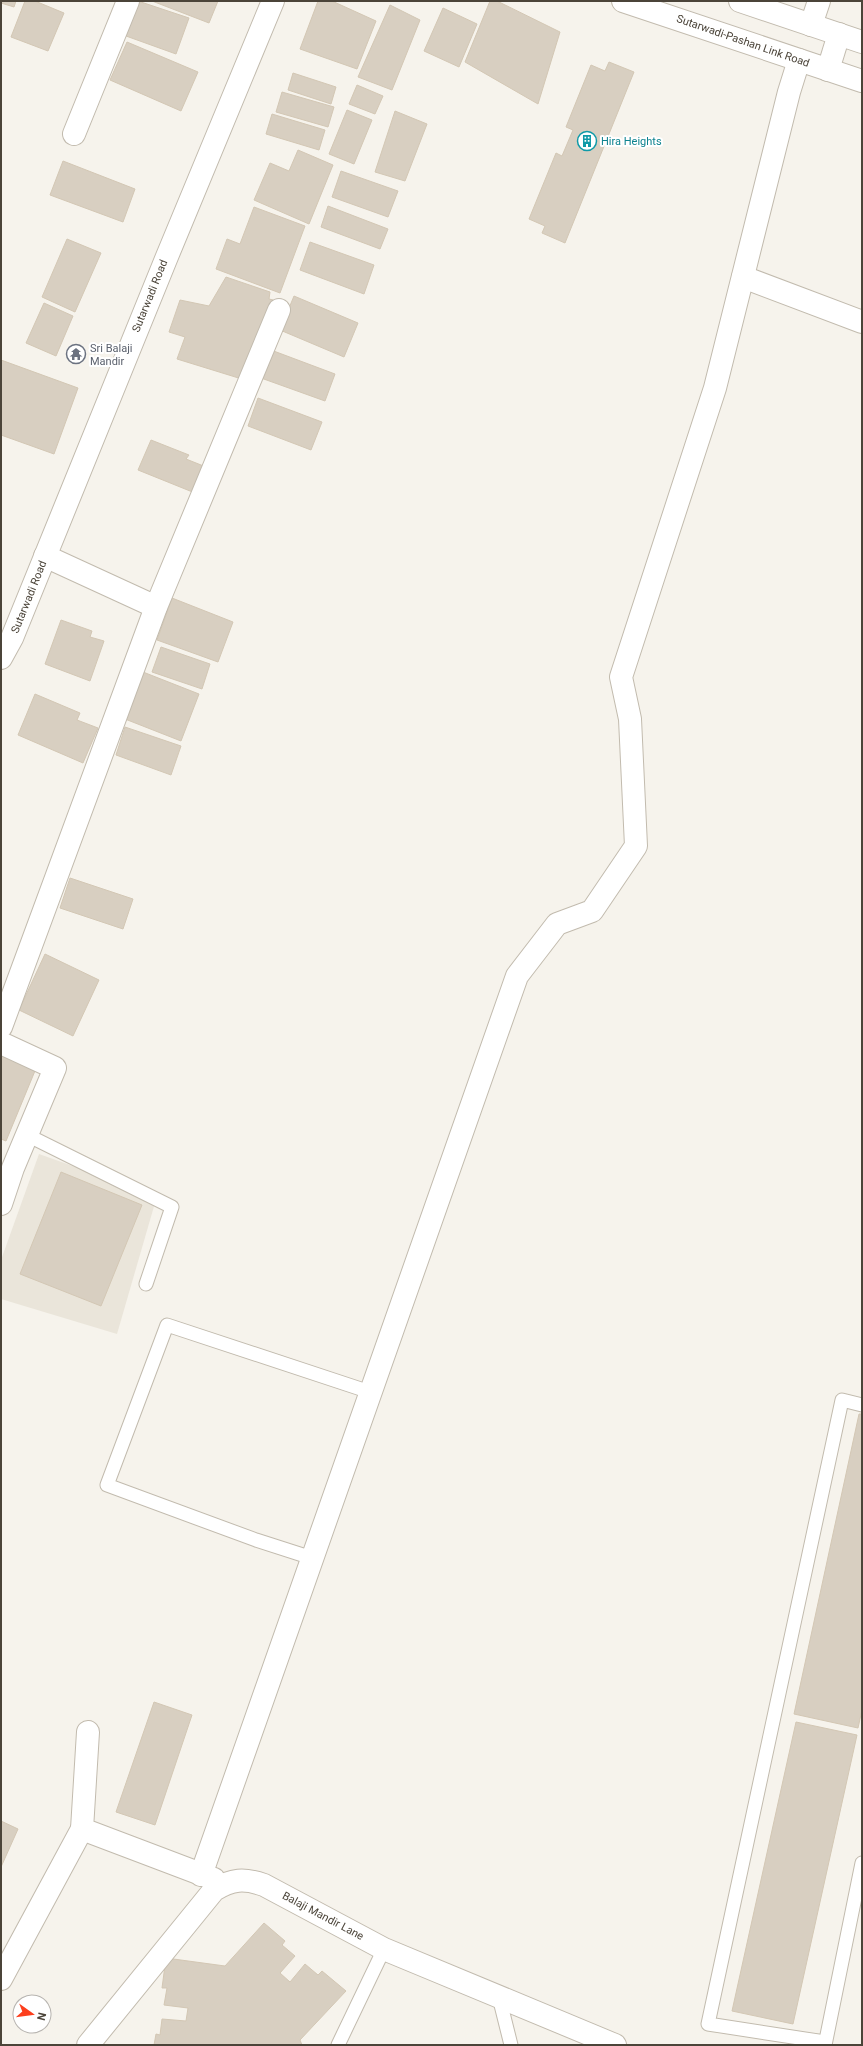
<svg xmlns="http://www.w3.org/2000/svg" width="863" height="2046" font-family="Roboto,sans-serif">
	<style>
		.residential { fill: #eae5da }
		.building { fill: #d8cfc1; stroke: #d3c7b4 }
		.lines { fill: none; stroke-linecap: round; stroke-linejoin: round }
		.service-casing { stroke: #c2bbae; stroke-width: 15 }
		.minor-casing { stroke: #c2bbae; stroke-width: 24 }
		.tertiary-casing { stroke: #c2bbae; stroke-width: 24 }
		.service { stroke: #fff; stroke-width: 13 }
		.minor { stroke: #fff; stroke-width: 22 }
		.tertiary { stroke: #fff; stroke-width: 22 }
		.labels { text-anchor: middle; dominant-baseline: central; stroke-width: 4; stroke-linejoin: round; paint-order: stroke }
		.street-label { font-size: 11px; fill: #4b4439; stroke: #fff }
		.culture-label { font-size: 11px; fill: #0d838f; stroke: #fff; text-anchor: start }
		.worship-label { font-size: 11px; fill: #5b616d; stroke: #fff; text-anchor: start }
	</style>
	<rect width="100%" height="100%" fill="#f6f3ec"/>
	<!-- residential -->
	<polygon class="residential" points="39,1154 157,1196 117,1334 1,1299 1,1260"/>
	<!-- building -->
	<g class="building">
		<polygon points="1,1 16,1 14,7 1,3"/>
		<polygon points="25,1 35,1 64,13 48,51 11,37"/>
		<polygon points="138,1 189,18 176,54 126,36"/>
		<polygon points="152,1 218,1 209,23"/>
		<polygon points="318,1 332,1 376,21 357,69 300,49"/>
		<polygon points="490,1 497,1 560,32 538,104 465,62"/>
		<polygon points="390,5 420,20 392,90 358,77"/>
		<polygon points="443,8 477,24 459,67 424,51"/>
		<polygon points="127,42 198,72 181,111 110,80"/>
		<polygon points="609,62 634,72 565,243 542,233 545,226 529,219 556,153 562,156 573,130 566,127 591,65 605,71"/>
		<polygon points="293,73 336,87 331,104 288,90"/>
		<polygon points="357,85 383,96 375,114 349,104"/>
		<polygon points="282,92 334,107 328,127 276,112"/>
		<polygon points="347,110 372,120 354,164 329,154"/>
		<polygon points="395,111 427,124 405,181 375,172"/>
		<polygon points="272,114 325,130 319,150 266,134"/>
		<polygon points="298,150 333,165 309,224 254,200 270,163 289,171"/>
		<polygon points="63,161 135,189 123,222 50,195"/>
		<polygon points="341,171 398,191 388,217 332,197"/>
		<polygon points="328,206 388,229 380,249 321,227"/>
		<polygon points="254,207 305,226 280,293 216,269 227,239 240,244"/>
		<polygon points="67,239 101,253 75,312 42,297"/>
		<polygon points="310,242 374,265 364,294 300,270"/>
		<polygon points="226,277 270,292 269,299 273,300 245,380 177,359 185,337 169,332 180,300 209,306"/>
		<polygon points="294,296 358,323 344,357 280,330"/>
		<polygon points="44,303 73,316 56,356 26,343"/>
		<polygon points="271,350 335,374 325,401 261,378"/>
		<polygon points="1,360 78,388 54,454 1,435"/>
		<polygon points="258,398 322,422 311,450 248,426"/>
		<polygon points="151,440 189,455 186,459 206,467 195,493 138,470"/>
		<polygon points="172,598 233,622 218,662 157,640"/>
		<polygon points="61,620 92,631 90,637 104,641 90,681 45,664"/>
		<polygon points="161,647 210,664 202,689 152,672"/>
		<polygon points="143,672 199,694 181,741 125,719"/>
		<polygon points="35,694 80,713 77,720 98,728 83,763 18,735"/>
		<polygon points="125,727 181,746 171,775 116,755"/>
		<polygon points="70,878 133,899 123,929 60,908"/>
		<polygon points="45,954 99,980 73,1036 19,1010"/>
		<polygon points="1,1051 37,1066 6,1141 1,1139"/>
		<polygon points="61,1172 142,1205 101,1306 20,1274"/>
		<polygon points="859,1414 862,1414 862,1710 858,1728 794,1714"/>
		<polygon points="154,1702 192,1715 155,1825 116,1812"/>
		<polygon points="796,1722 857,1735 793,2024 732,2011"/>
		<polygon points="1,1821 18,1829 1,1867"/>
		<polygon points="264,1923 285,1941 282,1945 295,1956 280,1973 290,1982 305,1964 318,1975 322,1971 346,1991 300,2040 302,2045 154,2045 156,2034 160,2035 162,2019 186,2021 188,2008 164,2005 167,1988 162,1988 166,1958 225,1966"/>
	</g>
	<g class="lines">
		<!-- service casing -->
		<g class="service-casing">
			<g id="service">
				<polyline points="27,1135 172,1207 146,1284"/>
				<polyline points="312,1558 256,1540 107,1485 167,1325 370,1392"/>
				<polyline points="499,1997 511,2045"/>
				<polyline points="825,2042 708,2024 842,1400 862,1405"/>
				<polyline points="338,2045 384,1949"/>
				<polyline points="825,2045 862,1863"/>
			</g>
		</g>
		<!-- minor casing -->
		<g class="minor-casing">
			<g id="minor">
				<polyline points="811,25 819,1"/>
				<polyline points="74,134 128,1"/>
				<polyline points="743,277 862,322"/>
				<polyline points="45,556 156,607"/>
				<polyline points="1,1027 156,607 279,310"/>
				<polyline points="1,1043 55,1068 13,1168 1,1204"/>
				<polyline points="88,1732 82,1829 214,1879"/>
				<polyline points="201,1875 517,976 557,924 592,911 636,846 630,719 621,677 715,388 789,92 799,60"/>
				<polyline points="1,1979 82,1829"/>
			</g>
		</g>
		<!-- tertiary casing -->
		<g class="tertiary-casing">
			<g id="tertiary">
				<polyline points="623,1 862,81"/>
				<polyline points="740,1 862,42"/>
				<polyline points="828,70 839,34"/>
				<polyline points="1,658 12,638 166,259 273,1"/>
				<path d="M88,2045L214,1890C232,1879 244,1878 264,1885L384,1949L615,2045"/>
			</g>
		</g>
		<!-- service -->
		<use href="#service" class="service"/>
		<!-- minor -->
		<use href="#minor" class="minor"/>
		<!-- tertiary -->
		<use href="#tertiary" class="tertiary"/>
	</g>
	<!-- icons -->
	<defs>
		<g id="building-ring" transform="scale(1)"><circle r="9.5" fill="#fff" stroke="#0f9aa8" stroke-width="1.5"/><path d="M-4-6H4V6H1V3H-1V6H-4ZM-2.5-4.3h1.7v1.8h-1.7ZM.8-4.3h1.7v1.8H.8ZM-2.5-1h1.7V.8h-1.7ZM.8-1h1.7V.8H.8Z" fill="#0f9aa8"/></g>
		<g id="temple-ring" transform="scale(1)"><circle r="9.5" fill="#fff" stroke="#6b7280" stroke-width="1.5"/><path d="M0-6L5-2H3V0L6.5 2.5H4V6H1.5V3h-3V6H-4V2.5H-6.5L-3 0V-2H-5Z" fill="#6b7280"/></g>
	</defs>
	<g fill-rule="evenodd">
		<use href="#building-ring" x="587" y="141"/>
		<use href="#temple-ring" x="76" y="354"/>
	</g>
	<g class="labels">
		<!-- street labels -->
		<g class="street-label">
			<text transform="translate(743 41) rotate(19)">Sutarwadi-Pashan Link Road</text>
			<text transform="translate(150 296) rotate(-68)">Sutarwadi Road</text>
			<text transform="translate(29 597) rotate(-68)">Sutarwadi Road</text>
			<text transform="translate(323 1916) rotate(28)">Balaji Mandir Lane</text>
		</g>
		<!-- culture labels -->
		<g class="culture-label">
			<text x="601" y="141">Hira Heights</text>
		</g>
		<!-- worship labels -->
		<g class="worship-label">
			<text x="90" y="348">Sri Balaji<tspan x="90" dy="13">Mandir</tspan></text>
		</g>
	</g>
	<!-- border -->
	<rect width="863" height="2046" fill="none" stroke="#4b4439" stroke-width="4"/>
	<!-- north arrow -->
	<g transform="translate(32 2014) rotate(104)"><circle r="19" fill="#ffffff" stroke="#b7b4b0"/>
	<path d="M0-3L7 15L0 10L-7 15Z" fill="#fc3f1d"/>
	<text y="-6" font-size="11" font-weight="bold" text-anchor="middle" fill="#4b4439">N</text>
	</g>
</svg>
